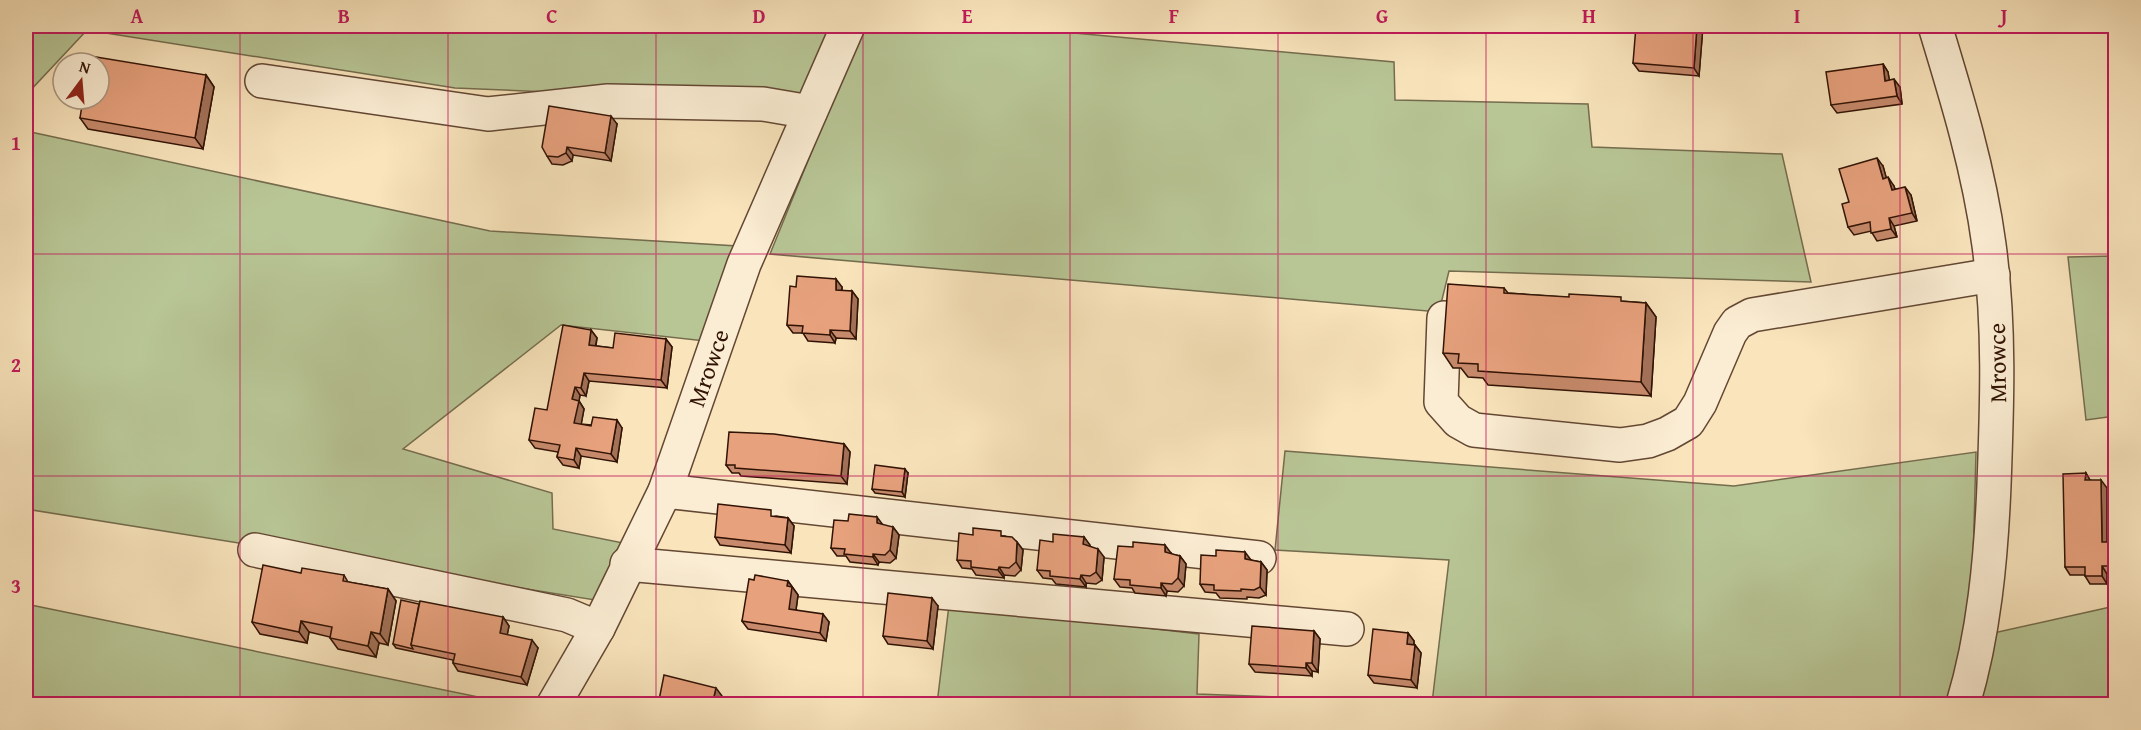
<svg xmlns="http://www.w3.org/2000/svg" width="2141" height="730" font-family="'Gentium Book Plus',serif">
	<style>
		.green { fill: #b8c595; stroke: #746c4d; stroke-width: 1.5 }
		.lines { fill: none; stroke-linecap: round; stroke-linejoin: round }
		.minor-casing { stroke: #634733; stroke-width: 36 }
		.minor { stroke: #fbedd3; stroke-width: 33 }
		.wall { fill: #c78a6c; stroke: #311305; stroke-width: 1.5 }
		.shaded-wall { fill: #a27158; stroke: #311305; stroke-width: 1.5 }
		.building { fill: #e7a17d; stroke: #311305; stroke-width: 1.5 }
		.grid { fill: none; stroke: #c2185b; stroke-width: 1.5; stroke-opacity: 0.55 }
		.labels { text-anchor: middle; dominant-baseline: central; stroke-width: 6; stroke-linejoin: round; paint-order: stroke }
		.street-label { font-size: 24px; fill: #311305; stroke: #fbedd3 }
		.neatline { fill: none; stroke: #c2185b; stroke-width: 2 }
		.grid-label { font-size: 20px; text-anchor: middle; font-weight: bold; fill: #c2185b }
	</style>
	<rect width="100%" height="100%" fill="#f9e4bc"/>
	<filter id="stains"><feTurbulence type="fractalNoise" baseFrequency=".00333" numOctaves="4"/><feColorMatrix values="0 0 0 0 .2 0 0 0 0 .09 0 0 0 0 .02 0 0 0 .5 -.17"/></filter>
	<radialGradient id="worn" r=".72"><stop offset=".6" stop-color="#630" stop-opacity="0"/><stop offset="1" stop-color="#630" stop-opacity=".3"/></radialGradient>
	<!-- green -->
	<g class="green">
		<polygon points="26,26 997,26 1394,62 1395,100 1588,104 1592,147 1782,154 1811,282 1449,271 1439,312 770,254 831,104 455,88 87,30 26,95"/>
		<polygon points="26,131 490,231 737,246 705,341 561,325 403,449 552,493 553,529 628,544 595,600 26,509"/>
		<polygon points="2115,256 2115,416 2086,420 2068,257"/>
		<polygon points="1285,451 1734,486 1976,452 1971,638 2115,606 2115,704 937,704 949,605 1199,634 1197,694 1432,703 1449,560 1275,550"/>
		<polygon points="26,604 512,704 26,704"/>
	</g>
	<g class="lines">
		<!-- minor casing -->
		<g class="minor-casing">
			<g id="minor">
				<path d="M1935,26C1957,98 1979,170 1989,245C2000,326 1997,405 1994,485C1991,559 1984,634 1963,704"/>
				<polyline points="262,81 488,114 608,101 763,104 810,112"/>
				<polyline points="1444,318 1441,402 1458,421 1474,430 1620,445 1648,441 1667,434 1688,422 1700,403 1730,333 1737,323 1752,315 1993,275"/>
				<polyline points="665,491 1259,558"/>
				<polyline points="255,550 567,615 598,628"/>
				<polyline points="627,564 1347,629"/>
				<polyline points="554,704 598,628 665,491 744,264 848,26"/>
			</g>
		</g>
		<!-- minor -->
		<use href="#minor" class="minor"/>
	</g>
	<!-- wall -->
	<g class="wall">
		<polygon points="1703,26 1699,76 1639,71 1633,63"/>
		<polygon points="1883,64 1888,72 1889,80 1900,87 1902,104 1837,113 1831,105"/>
		<polygon points="206,75 214,87 203,149 88,129 80,118"/>
		<polygon points="617,124 611,161 573,155 572,161 563,165 552,164 547,156"/>
		<polygon points="1883,166 1886,178 1894,186 1895,189 1911,195 1917,221 1894,226 1897,237 1877,241 1871,231 1854,235 1848,227 1849,202"/>
		<polygon points="796,287 842,287 842,291 852,291 858,299 856,339 836,338 835,343 808,341 803,333 793,333 787,325"/>
		<polygon points="1504,288 1508,293 1646,303 1656,317 1651,396 1488,385 1483,378 1468,377 1461,368 1453,368 1443,353"/>
		<polygon points="591,330 597,338 596,346 613,348 666,339 672,347 667,388 589,381 586,396 580,395 579,401 584,409 581,424 622,428 617,462 581,456 579,468 563,465 557,457 558,452 535,448 529,440 547,410"/>
		<polygon points="844,444 850,452 847,484 741,476 739,473 732,473 726,465"/>
		<polygon points="908,473 905,497 875,493 872,489"/>
		<polygon points="2086,473 2090,480 2107,488 2107,542 2115,542 2115,574 2107,574 2107,584 2090,584 2085,576 2085,575 2070,575 2065,567"/>
		<polygon points="776,516 788,518 794,526 791,553 720,545 715,537"/>
		<polygon points="893,527 899,535 896,558 890,563 879,562 878,565 850,562 846,556 837,556 831,548"/>
		<polygon points="973,535 1005,536 1017,542 1023,550 1021,570 1015,576 1004,575 1004,578 976,575 972,569 962,568 957,560"/>
		<polygon points="1084,537 1090,546 1104,557 1102,580 1096,584 1086,583 1086,587 1056,584 1052,579 1043,578 1037,570 1053,542"/>
		<polygon points="1171,553 1171,554 1180,556 1186,564 1184,586 1178,592 1167,591 1166,596 1135,593 1132,588 1120,587 1114,579"/>
		<polygon points="1251,560 1261,562 1267,570 1266,595 1259,598 1247,597 1247,599 1220,598 1216,593 1205,592 1200,584"/>
		<polygon points="301,573 344,575 348,582 388,589 396,601 388,645 379,643 376,657 338,649 330,638 330,637 309,632 307,643 260,634 252,622"/>
		<polygon points="754,580 788,581 798,595 796,610 829,622 826,641 748,629 742,621"/>
		<polygon points="938,606 933,649 888,644 883,636"/>
		<polygon points="503,617 509,626 507,635 538,648 527,685 458,671 453,663 453,660 396,648 393,644"/>
		<polygon points="1314,631 1320,639 1318,672 1312,671 1312,676 1255,672 1249,664"/>
		<polygon points="1408,633 1414,641 1414,645 1415,645 1421,653 1417,688 1374,683 1368,675"/>
	</g>
	<!-- shaded-wall -->
	<g class="shaded-wall">
		<polygon points="1697,26 1703,26 1699,76 1694,68"/>
		<polygon points="1883,64 1888,72 1891,89 1885,81"/>
		<polygon points="206,75 214,87 203,149 195,138"/>
		<polygon points="1894,79 1900,87 1902,104 1897,96"/>
		<polygon points="611,116 617,124 611,161 605,153"/>
		<polygon points="567,147 573,155 572,161 566,153"/>
		<polygon points="1877,158 1883,166 1889,187 1883,179"/>
		<polygon points="1888,177 1894,186 1897,198 1892,190"/>
		<polygon points="1905,187 1911,195 1917,221 1912,213"/>
		<polygon points="1889,218 1894,226 1897,237 1891,229"/>
		<polygon points="836,279 842,287 841,298 836,290"/>
		<polygon points="852,291 858,299 856,339 850,331"/>
		<polygon points="1646,303 1656,317 1651,396 1641,382"/>
		<polygon points="591,330 597,338 594,353 589,345"/>
		<polygon points="830,330 836,338 835,343 830,335"/>
		<polygon points="666,339 672,347 667,388 661,380"/>
		<polygon points="584,373 589,381 586,396 581,388"/>
		<polygon points="575,387 580,395 579,401 584,409 580,431 574,423 572,399"/>
		<polygon points="617,420 622,428 617,462 611,454"/>
		<polygon points="844,444 850,452 847,484 841,476"/>
		<polygon points="576,448 581,456 579,468 574,460"/>
		<polygon points="905,469 908,473 905,497 902,492"/>
		<polygon points="2086,473 2091,482 2085,480"/>
		<polygon points="2101,480 2107,488 2107,550 2102,542"/>
		<polygon points="877,517 883,525 877,523"/>
		<polygon points="788,518 794,526 791,553 785,545"/>
		<polygon points="893,527 899,535 896,558 890,550"/>
		<polygon points="1084,537 1090,545 1089,552 1083,544"/>
		<polygon points="1017,542 1023,550 1021,570 1016,562"/>
		<polygon points="1165,545 1171,553 1171,560 1165,552"/>
		<polygon points="1098,549 1104,557 1102,580 1096,572"/>
		<polygon points="1245,552 1251,560 1245,559"/>
		<polygon points="873,554 879,562 878,565 873,557"/>
		<polygon points="1180,556 1186,564 1184,586 1178,578"/>
		<polygon points="1261,562 1267,570 1266,595 1260,587"/>
		<polygon points="2102,566 2107,574 2107,584 2102,576"/>
		<polygon points="999,567 1004,575 1004,578 998,570"/>
		<polygon points="1081,575 1086,583 1086,587 1080,579"/>
		<polygon points="788,581 798,595 795,617 789,609 787,586"/>
		<polygon points="1161,583 1167,591 1166,596 1161,588"/>
		<polygon points="388,589 396,601 388,645 380,634"/>
		<polygon points="932,598 938,606 933,649 927,641"/>
		<polygon points="823,614 829,622 826,641 820,633"/>
		<polygon points="503,617 509,626 506,641 500,633"/>
		<polygon points="301,621 309,632 307,643 299,632"/>
		<polygon points="1314,631 1320,639 1318,672 1312,663"/>
		<polygon points="371,632 379,643 376,657 368,646"/>
		<polygon points="1408,633 1414,641 1413,652 1407,644"/>
		<polygon points="532,640 538,648 527,685 521,677"/>
		<polygon points="1415,645 1421,653 1417,688 1411,680"/>
		<polygon points="1306,663 1312,671 1312,676 1306,668"/>
		<polygon points="716,688 722,696 720,705 712,705"/>
	</g>
	<!-- building -->
	<g class="building">
		<polygon points="1636,26 1697,26 1694,68 1633,63"/>
		<polygon points="90,56 206,75 195,138 80,118 83,99 99,99 99,63 89,63"/>
		<polygon points="1883,64 1885,81 1894,79 1897,96 1831,105 1826,72"/>
		<polygon points="549,106 611,116 605,153 567,147 566,153 558,157 547,156 542,147"/>
		<polygon points="1877,158 1883,179 1888,177 1892,190 1905,187 1912,213 1889,218 1891,229 1871,233 1870,222 1848,227 1842,204 1849,202 1839,169"/>
		<polygon points="797,276 836,279 836,290 852,291 850,331 830,330 830,335 802,333 803,326 787,325 790,286 796,287"/>
		<polygon points="1448,284 1504,288 1504,293 1569,297 1569,294 1621,297 1621,301 1646,303 1641,382 1478,371 1478,364 1458,363 1459,354 1443,353"/>
		<polygon points="563,325 591,330 589,345 613,348 615,333 666,339 661,380 584,373 581,388 575,387 572,399 579,401 574,423 591,426 593,417 617,420 611,454 576,448 574,460 557,457 560,445 529,440 535,408 547,410"/>
		<polygon points="729,432 774,434 844,444 841,476 735,468 735,465 726,465"/>
		<polygon points="875,465 905,469 902,492 872,489"/>
		<polygon points="2086,473 2085,480 2101,480 2102,542 2115,542 2115,566 2102,566 2102,576 2085,576 2085,567 2065,567 2063,474"/>
		<polygon points="718,504 771,510 771,516 788,518 785,545 715,537"/>
		<polygon points="849,514 877,517 877,523 893,527 890,550 885,555 873,554 873,557 844,554 845,549 831,548 834,520 848,521"/>
		<polygon points="973,528 1001,531 1001,536 1012,537 1017,542 1016,562 1009,568 999,567 998,570 971,567 971,561 957,560 959,533 973,535"/>
		<polygon points="1053,534 1084,537 1083,544 1098,549 1096,572 1090,576 1081,575 1080,579 1050,576 1050,571 1037,570 1040,540 1053,542"/>
		<polygon points="1133,542 1165,545 1165,552 1180,556 1178,578 1172,584 1161,583 1161,588 1130,585 1130,580 1114,579 1118,546 1133,547"/>
		<polygon points="1216,550 1245,552 1245,559 1261,562 1260,587 1254,590 1241,589 1241,591 1214,590 1214,585 1200,584 1201,555 1216,556"/>
		<polygon points="263,565 301,573 302,568 344,575 343,581 388,589 380,634 371,632 368,646 330,638 332,627 301,621 299,632 252,622"/>
		<polygon points="755,575 788,581 787,586 792,587 789,609 823,614 820,633 742,621 749,579 754,580"/>
		<polygon points="888,593 932,598 927,641 883,636"/>
		<polygon points="401,600 419,604 411,645 413,649 393,644"/>
		<polygon points="420,601 503,617 500,633 532,640 521,677 453,663 455,654 411,645"/>
		<polygon points="1252,626 1314,631 1312,663 1306,663 1306,668 1249,664"/>
		<polygon points="1373,629 1408,633 1407,644 1415,645 1411,680 1368,675"/>
		<polygon points="664,675 716,688 712,705 658,705"/>
	</g>
	<!-- grid -->
	<path class="grid" d="M240,26V704M448,26V704M656,26V704M863,26V704M1070,26V704M1278,26V704M1486,26V704M1693,26V704M1900,26V704M26,254H2116M26,476H2116"/>
	<g class="labels">
		<!-- street labels -->
		<g class="street-label">
			<text transform="translate(1997 363) rotate(-91)">Mrowce</text>
			<text transform="translate(708 368) rotate(-71)">Mrowce</text>
		</g>
	</g>
	<!-- margin -->
	<rect width="2141" height="730" fill="none" stroke="#f9e4bc" stroke-width="66"/>
	<!-- north arrow -->
	<g transform="translate(81 81) rotate(16)"><circle r="28" fill="#fbedd3" stroke="#aa9681" stroke-width="1.5"/>
	<path d="M0-4.5L10 22L0 15L-10 22Z" fill="#8f2418"/>
	<text y="-9" font-size="16" font-weight="bold" text-anchor="middle" fill="#311305">N</text>
	</g>
	<rect x="33" y="33" width="2075" height="664" class="neatline"/>
	<g class="grid-label">
		<text x="137" y="23">A</text>
		<text x="344" y="23">B</text>
		<text x="552" y="23">C</text>
		<text x="759" y="23">D</text>
		<text x="967" y="23">E</text>
		<text x="1174" y="23">F</text>
		<text x="1382" y="23">G</text>
		<text x="1589" y="23">H</text>
		<text x="1797" y="23">I</text>
		<text x="2004" y="23">J</text>
		<text x="16" y="150">1</text>
		<text x="16" y="372">2</text>
		<text x="16" y="593">3</text>
	</g>
	<rect width="100%" height="100%" filter="url(#stains)"/>
	<rect width="100%" height="100%" fill="url(#worn)"/>
</svg>
